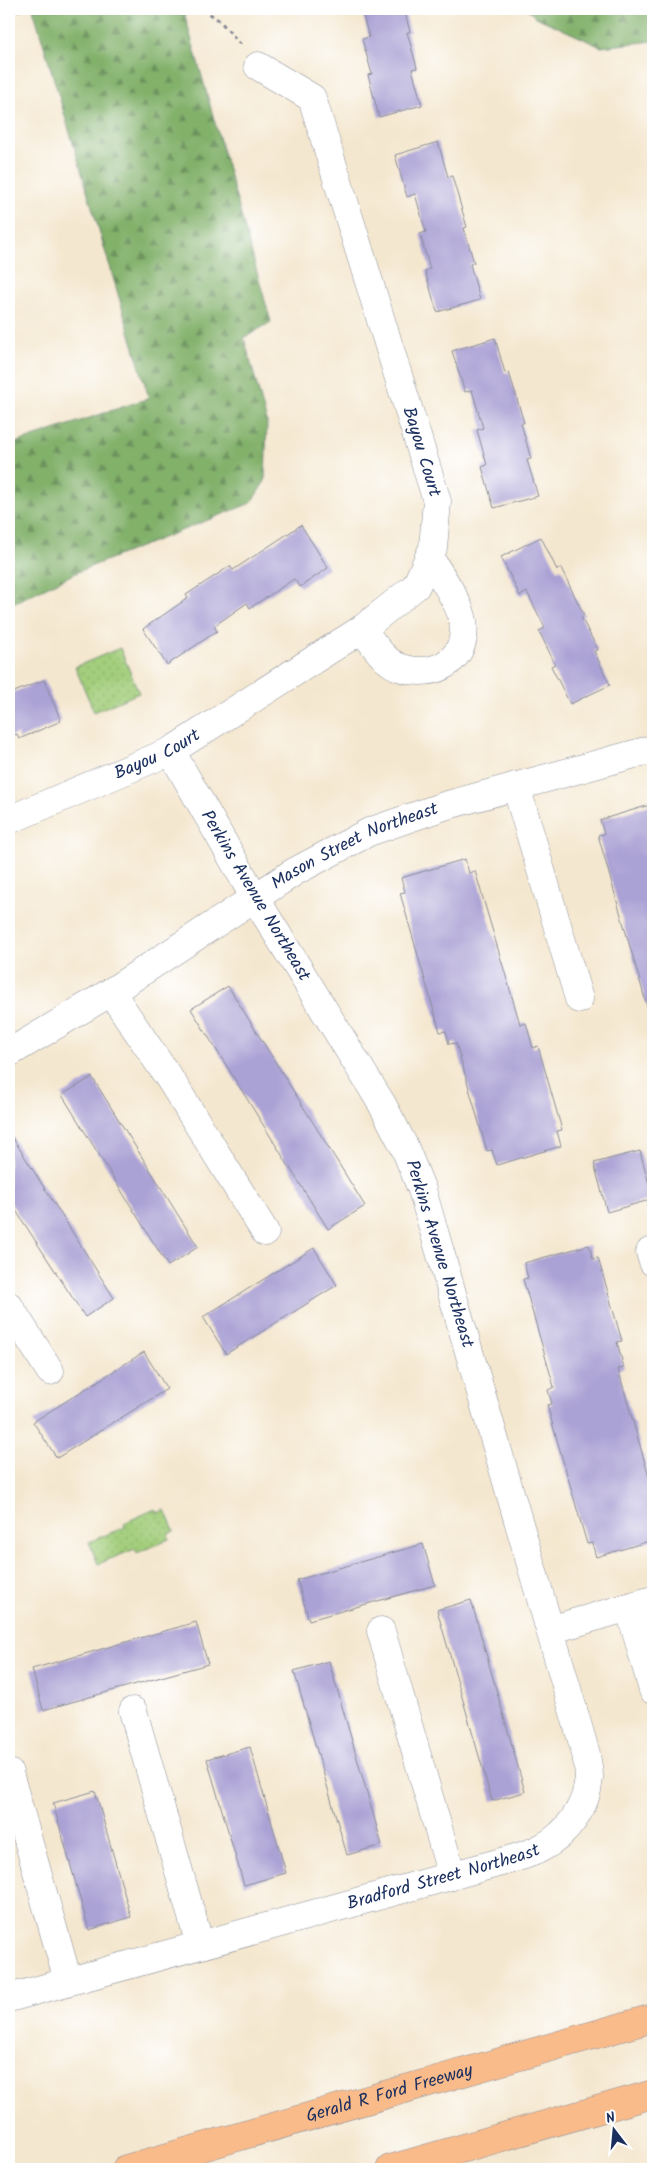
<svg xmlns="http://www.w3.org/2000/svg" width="662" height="2178" font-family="Kalam,sans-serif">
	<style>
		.green { fill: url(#green-dots); stroke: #5f7e6c }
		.forest { fill: url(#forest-firs); stroke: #4e7064 }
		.building { fill: #aaa1d4 }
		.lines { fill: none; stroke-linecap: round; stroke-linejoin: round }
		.minor-casing { stroke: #888b96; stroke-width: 29 }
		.highway-casing { stroke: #888b96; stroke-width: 29 }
		.path { stroke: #888b96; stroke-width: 3; stroke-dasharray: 4 4; stroke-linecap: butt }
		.minor { stroke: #fff; stroke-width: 28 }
		.highway { stroke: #fabb8b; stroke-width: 28 }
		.labels { text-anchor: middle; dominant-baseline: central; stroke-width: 4; stroke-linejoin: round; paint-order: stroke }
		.street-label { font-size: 18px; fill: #1b2f5e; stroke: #fff }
	</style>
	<defs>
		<pattern id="green-dots" width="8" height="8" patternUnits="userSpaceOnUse" patternTransform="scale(1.25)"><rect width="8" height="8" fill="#a3ce7b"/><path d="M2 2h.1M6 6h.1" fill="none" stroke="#8cb16d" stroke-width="1.8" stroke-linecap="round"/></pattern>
		<pattern id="forest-firs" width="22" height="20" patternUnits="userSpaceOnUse" patternTransform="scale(1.25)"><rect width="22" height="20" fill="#82b16b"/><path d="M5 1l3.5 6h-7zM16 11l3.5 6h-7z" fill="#6a905b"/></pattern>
	</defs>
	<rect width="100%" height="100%" fill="#fff"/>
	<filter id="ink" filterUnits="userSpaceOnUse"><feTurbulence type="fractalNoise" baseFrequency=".02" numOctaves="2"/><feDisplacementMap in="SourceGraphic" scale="10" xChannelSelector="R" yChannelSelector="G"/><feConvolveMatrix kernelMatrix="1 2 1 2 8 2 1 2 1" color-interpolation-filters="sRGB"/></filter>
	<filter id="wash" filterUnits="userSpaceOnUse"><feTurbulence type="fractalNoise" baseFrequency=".0096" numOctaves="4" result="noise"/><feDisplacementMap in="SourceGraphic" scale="20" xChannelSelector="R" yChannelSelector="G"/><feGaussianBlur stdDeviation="1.12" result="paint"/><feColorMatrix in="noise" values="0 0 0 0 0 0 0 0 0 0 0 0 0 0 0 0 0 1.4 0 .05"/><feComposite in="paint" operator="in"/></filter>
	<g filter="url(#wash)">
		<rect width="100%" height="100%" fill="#f4e7cf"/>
		<!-- green -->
		<g class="green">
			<polygon points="120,648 139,693 94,712 75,667"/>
			<polygon points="155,1509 157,1513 165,1510 174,1531 168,1534 169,1539 137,1553 135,1549 98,1564 89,1542 125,1527 124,1523"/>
		</g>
		<!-- forest -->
		<g class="forest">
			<polygon points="33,9 183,9 271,322 244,338 267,422 265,481 251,503 82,570 9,605 9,445 149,398"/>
			<polygon points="527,9 653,9 653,41 601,47 534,16"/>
		</g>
		<g id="blocks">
			<!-- building -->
			<g class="building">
				<polygon points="361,9 404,9 410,32 407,32 417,68 412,69 422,105 379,117 368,75 372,74 362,39 369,37"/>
				<polygon points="438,142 448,177 452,176 467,227 464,228 474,263 470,264 480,300 437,312 425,271 430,269 420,234 426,232 415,194 407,197 395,155"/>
				<polygon points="495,338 505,373 509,372 524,423 521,423 531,459 527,460 538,496 494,508 482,467 487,465 477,430 483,428 472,390 465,392 452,351"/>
				<polygon points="301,525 328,568 300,587 294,579 250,608 247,603 214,626 217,631 167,665 143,629 188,598 186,595 230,566 233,570"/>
				<polygon points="541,537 557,570 561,568 584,615 581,617 598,650 594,651 610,685 570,704 551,666 555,664 539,631 545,628 527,592 520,596 501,557"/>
				<polygon points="44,680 61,721 19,739 17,734 9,737 9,694"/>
				<polygon points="653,804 653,1005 647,1006 598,835 604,834 600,820"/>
				<polygon points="465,859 469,873 475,871 520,1024 526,1023 533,1048 538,1046 562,1130 557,1131 561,1146 497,1165 492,1150 487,1151 456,1043 449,1044 446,1031 440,1032 400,893 405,892 401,878"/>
				<polygon points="228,986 365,1206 328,1229 191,1009"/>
				<polygon points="92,1077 198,1247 168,1266 62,1095"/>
				<polygon points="9,1132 114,1298 85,1317 9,1200"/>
				<polygon points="640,1151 653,1199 607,1212 594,1163"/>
				<polygon points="589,1245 593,1259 598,1258 622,1341 617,1342 624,1368 618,1369 653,1491 653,1540 596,1557 592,1543 587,1544 547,1405 552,1404 548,1390 554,1387 523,1279 528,1278 524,1263"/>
				<polygon points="314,1248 337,1285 226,1354 203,1317"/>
				<polygon points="144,1352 167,1389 57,1458 33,1422"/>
				<polygon points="423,1544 435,1585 309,1620 297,1580"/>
				<polygon points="471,1600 525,1792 492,1801 437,1610"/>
				<polygon points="196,1622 208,1664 43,1710 32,1669"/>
				<polygon points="329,1661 382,1845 347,1855 294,1671"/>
				<polygon points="250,1747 286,1873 244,1885 207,1759"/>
				<polygon points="95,1791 131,1917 89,1930 53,1803"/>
			</g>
		</g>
	</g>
	<g filter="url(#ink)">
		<use href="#blocks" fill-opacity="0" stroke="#888b96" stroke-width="1"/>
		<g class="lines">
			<!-- minor casing -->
			<g class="minor-casing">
				<g id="minor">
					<path d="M362,629C373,643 384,663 402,668C436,679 469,659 463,621C460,603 439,573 429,557"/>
					<polyline points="516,786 579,999"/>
					<path id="s1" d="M9,820L171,751L362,629L416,586L433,548L437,501L312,98L258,66"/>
					<polyline points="111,992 173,1084 265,1232"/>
					<path id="s2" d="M9,1053L111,992L294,872L369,832L444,806L653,749"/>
					<polyline points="650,1252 653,1262"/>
					<polyline points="9,1306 50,1371"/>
					<polyline points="629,1607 653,1690"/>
					<polyline points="550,1630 653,1600"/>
					<polyline points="381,1631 452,1876"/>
					<polyline points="133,1711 200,1945"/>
					<polyline points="9,1773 68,1981"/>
					<path id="s3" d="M9,1998L512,1859C521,1856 532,1853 541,1848C567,1835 587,1807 589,1777C589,1770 587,1762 586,1754L422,1190L404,1146L382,1104L255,898L171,751"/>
				</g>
			</g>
			<!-- highway casing -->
			<g class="highway-casing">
				<g id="highway">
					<path id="s4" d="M126,2169L653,2018"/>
					<polyline points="390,2169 653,2094"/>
				</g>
			</g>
			<!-- path -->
			<g class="path">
				<polyline points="203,9 220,21 242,46"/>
				<polyline points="9,11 32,9"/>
			</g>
			<!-- minor -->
			<use href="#minor" class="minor"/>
			<!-- highway -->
			<use href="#highway" class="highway"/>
		</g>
	</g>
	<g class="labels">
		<!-- street labels -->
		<g class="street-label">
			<text transform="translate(421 452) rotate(73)">Bayou Court</text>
			<text stroke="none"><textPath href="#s1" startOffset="162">Bayou Court</textPath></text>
			<text stroke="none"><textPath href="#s2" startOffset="404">Mason Street Northeast</textPath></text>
			<text transform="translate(255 896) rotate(59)">Perkins Avenue Northeast</text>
			<text transform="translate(439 1254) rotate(73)">Perkins Avenue Northeast</text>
			<text stroke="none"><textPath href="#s3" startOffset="451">Bradford Street Northeast</textPath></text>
			<text stroke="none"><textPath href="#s4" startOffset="274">Gerald R Ford Freeway</textPath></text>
		</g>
	</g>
	<!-- margin -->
	<rect width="662" height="2178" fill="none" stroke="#fff" stroke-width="30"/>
	<!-- north arrow -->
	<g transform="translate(614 2130) rotate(344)" stroke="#ffffff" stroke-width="4" paint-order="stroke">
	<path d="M0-4L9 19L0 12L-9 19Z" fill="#1b2f5e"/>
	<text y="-8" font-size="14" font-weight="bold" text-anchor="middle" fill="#1b2f5e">N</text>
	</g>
</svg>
